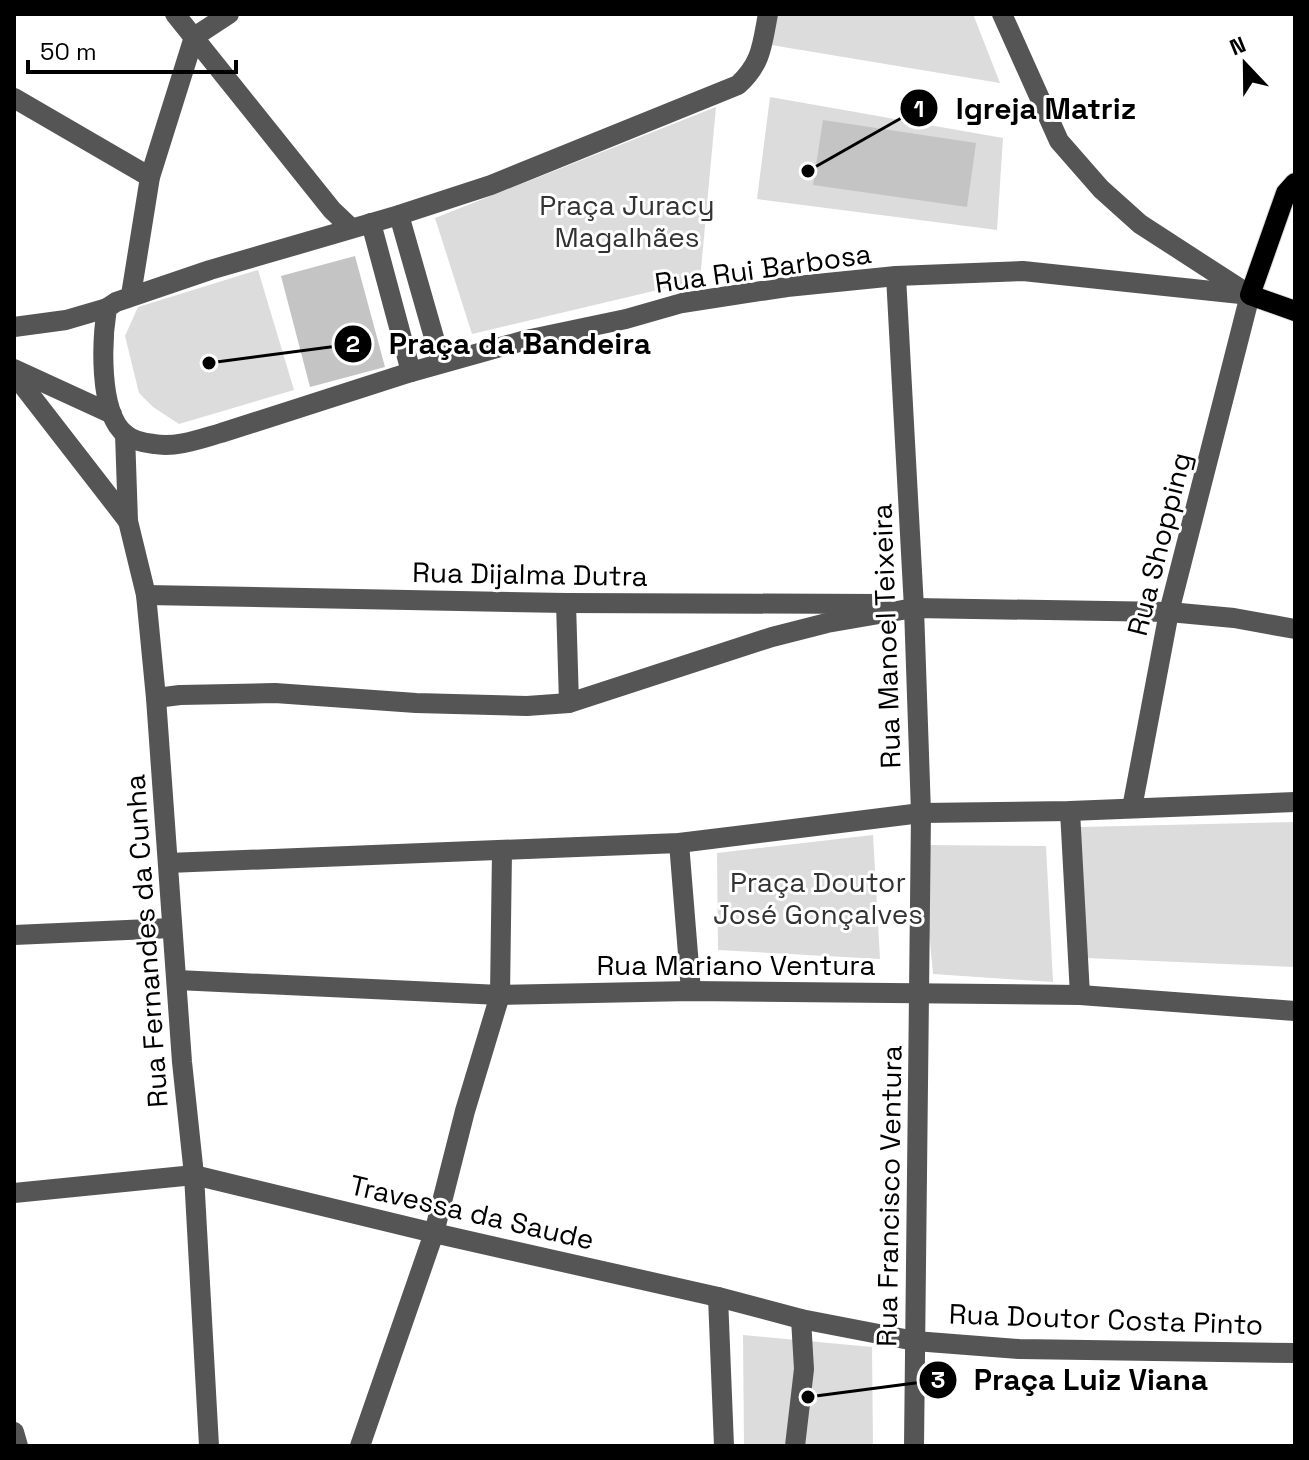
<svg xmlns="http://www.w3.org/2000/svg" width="1309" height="1460" font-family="'Space Grotesk',sans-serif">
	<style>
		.green { fill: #dcdcdc }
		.building { fill: #c4c4c4 }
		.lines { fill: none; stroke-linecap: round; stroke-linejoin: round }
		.major-casing { stroke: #dbdbdb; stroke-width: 22 }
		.minor { stroke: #555; stroke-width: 20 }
		.major { stroke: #000; stroke-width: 20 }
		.labels { text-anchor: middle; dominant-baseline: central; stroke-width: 6; stroke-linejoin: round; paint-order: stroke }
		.park-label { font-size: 28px; fill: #333; stroke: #fff }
		.street-label { font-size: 28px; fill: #000; stroke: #fff }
		.leader { fill: none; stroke: #000; stroke-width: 3 }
		.callout-dot { fill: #000; stroke: #fff; stroke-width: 3 }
		.mark-label { font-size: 24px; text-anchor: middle; font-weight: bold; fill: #fff }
		.callout-label { font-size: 30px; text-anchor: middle; font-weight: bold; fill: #000; stroke: #fff; stroke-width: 6; stroke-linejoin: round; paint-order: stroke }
	</style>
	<rect width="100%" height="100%" fill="#fff"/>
	<!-- green -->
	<g class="green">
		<polygon points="771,14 973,14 1000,83 765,44"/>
		<polygon points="770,97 1003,138 997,230 757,199"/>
		<polygon points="716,107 700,280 472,334 435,218"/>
		<polygon points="258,270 294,390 179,424 153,407 139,393 125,336 138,307"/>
		<polygon points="1295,822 1295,967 1085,958 1080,827"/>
		<polygon points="873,835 880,959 718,950 717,853"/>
		<polygon points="921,845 1046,846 1053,982 933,974"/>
		<polygon points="743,1335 872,1347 873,1446 744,1446"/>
	</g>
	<!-- building -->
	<g class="building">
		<polygon points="823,120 976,143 967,207 813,185"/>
		<polygon points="355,256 385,367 310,387 281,276"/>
	</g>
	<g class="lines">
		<!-- major casing -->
		<g class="major-casing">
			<polyline id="major" points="1295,183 1286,193 1250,295 1295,311"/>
		</g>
		<!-- minor -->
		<g class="minor">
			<polyline points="175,14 332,210 351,228"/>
			<path d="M768,14C762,45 762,63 738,85L491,185L399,215L210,270L116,302L107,308C102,339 98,412 125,434C132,440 144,443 154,444C176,448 200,439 221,433L411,372L526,340L626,319L682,303L787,287L896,276L1023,271L1250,295"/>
			<polyline points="1002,14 1059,141 1101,189 1140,224 1245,292"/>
			<polyline points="194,37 229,14"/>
			<polyline points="14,98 150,177"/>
			<polyline points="399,215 441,362"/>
			<polyline points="371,223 411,372"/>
			<polyline points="896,276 914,608 921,813 914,1446"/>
			<polyline points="131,295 150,177 194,37"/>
			<polyline points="14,327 66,320 107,308"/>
			<polyline points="14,369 112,414"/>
			<polyline points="14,374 128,521"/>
			<polyline points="125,434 128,521 146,595 156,698 182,1062 194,1175 209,1446"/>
			<polyline points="146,595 566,603 882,604"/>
			<polyline points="566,603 569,703"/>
			<polyline points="156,698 180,695 275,693 416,703 527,706 569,703 772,637 827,623 914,608 1169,612 1234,618 1295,629"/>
			<polyline points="1132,808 1169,612 1250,295"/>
			<polyline points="1070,811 1080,995"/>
			<polyline points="679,843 691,991"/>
			<polyline points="168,863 679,843 921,813 1070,811 1295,802"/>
			<polyline points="14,935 172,928"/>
			<polyline points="177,980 500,995 691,991 1080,995 1295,1011"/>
			<polyline points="14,1193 194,1175 434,1233 718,1297 801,1319 915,1341 1019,1349 1295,1353"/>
			<polyline points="718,1297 724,1446"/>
			<polyline points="14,1432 18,1446"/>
			<polyline points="360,1446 434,1233 465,1111 500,995 502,851"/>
			<polyline points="795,1446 804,1369 801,1319"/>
		</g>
		<!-- major -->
		<use href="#major" class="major"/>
	</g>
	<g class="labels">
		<!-- park labels -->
		<g class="park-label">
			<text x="627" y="205">Praça Juracy<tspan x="627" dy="32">Magalhães</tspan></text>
			<text x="818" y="882">Praça Doutor<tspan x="818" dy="32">José Gonçalves</tspan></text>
		</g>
		<!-- street labels -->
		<g class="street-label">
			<text transform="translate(763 268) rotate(-8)">Rua Rui Barbosa</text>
			<text transform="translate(1159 544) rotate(-76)">Rua Shopping</text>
			<text transform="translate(530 574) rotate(1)">Rua Dijalma Dutra</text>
			<text transform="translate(886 636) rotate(-92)">Rua Manoel Teixeira</text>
			<text transform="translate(146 941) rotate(-94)">Rua Fernandes da Cunha</text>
			<text x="736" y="965">Rua Mariano Ventura</text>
			<text transform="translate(889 1196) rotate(-89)">Rua Francisco Ventura</text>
			<text transform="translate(472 1212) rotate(13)">Travessa da Saude</text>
			<text transform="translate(1106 1319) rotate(2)">Rua Doutor Costa Pinto</text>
		</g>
	</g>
	<!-- callouts -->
	<path class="leader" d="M808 171L919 108M209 363L353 344M808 1397L938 1380"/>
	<g class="callout-dot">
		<circle cx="808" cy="171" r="8"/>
		<circle cx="209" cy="363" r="8"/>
		<circle cx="808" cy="1397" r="8"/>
		<circle cx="919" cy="108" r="20"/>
		<circle cx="353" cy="344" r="20"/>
		<circle cx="938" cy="1380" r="20"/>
	</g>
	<g class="mark-label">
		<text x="919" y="117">1</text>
		<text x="353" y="352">2</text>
		<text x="938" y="1388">3</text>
	</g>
	<g class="callout-label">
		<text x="1046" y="119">Igreja Matriz</text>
		<text x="520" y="354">Praça da Bandeira</text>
		<text x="1091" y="1390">Praça Luiz Viana</text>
	</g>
	<!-- border -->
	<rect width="1309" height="1460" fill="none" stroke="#000000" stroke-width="32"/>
	<!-- north arrow -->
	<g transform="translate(1245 64) rotate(338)" stroke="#ffffff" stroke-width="6" paint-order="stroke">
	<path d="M0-6L14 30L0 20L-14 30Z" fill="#000000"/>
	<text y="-12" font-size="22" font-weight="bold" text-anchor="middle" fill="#000000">N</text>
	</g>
	<!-- scale -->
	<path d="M28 60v12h208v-12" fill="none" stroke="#000000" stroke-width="4"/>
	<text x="40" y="60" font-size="24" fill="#000000" stroke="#ffffff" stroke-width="6" paint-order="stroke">50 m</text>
</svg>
